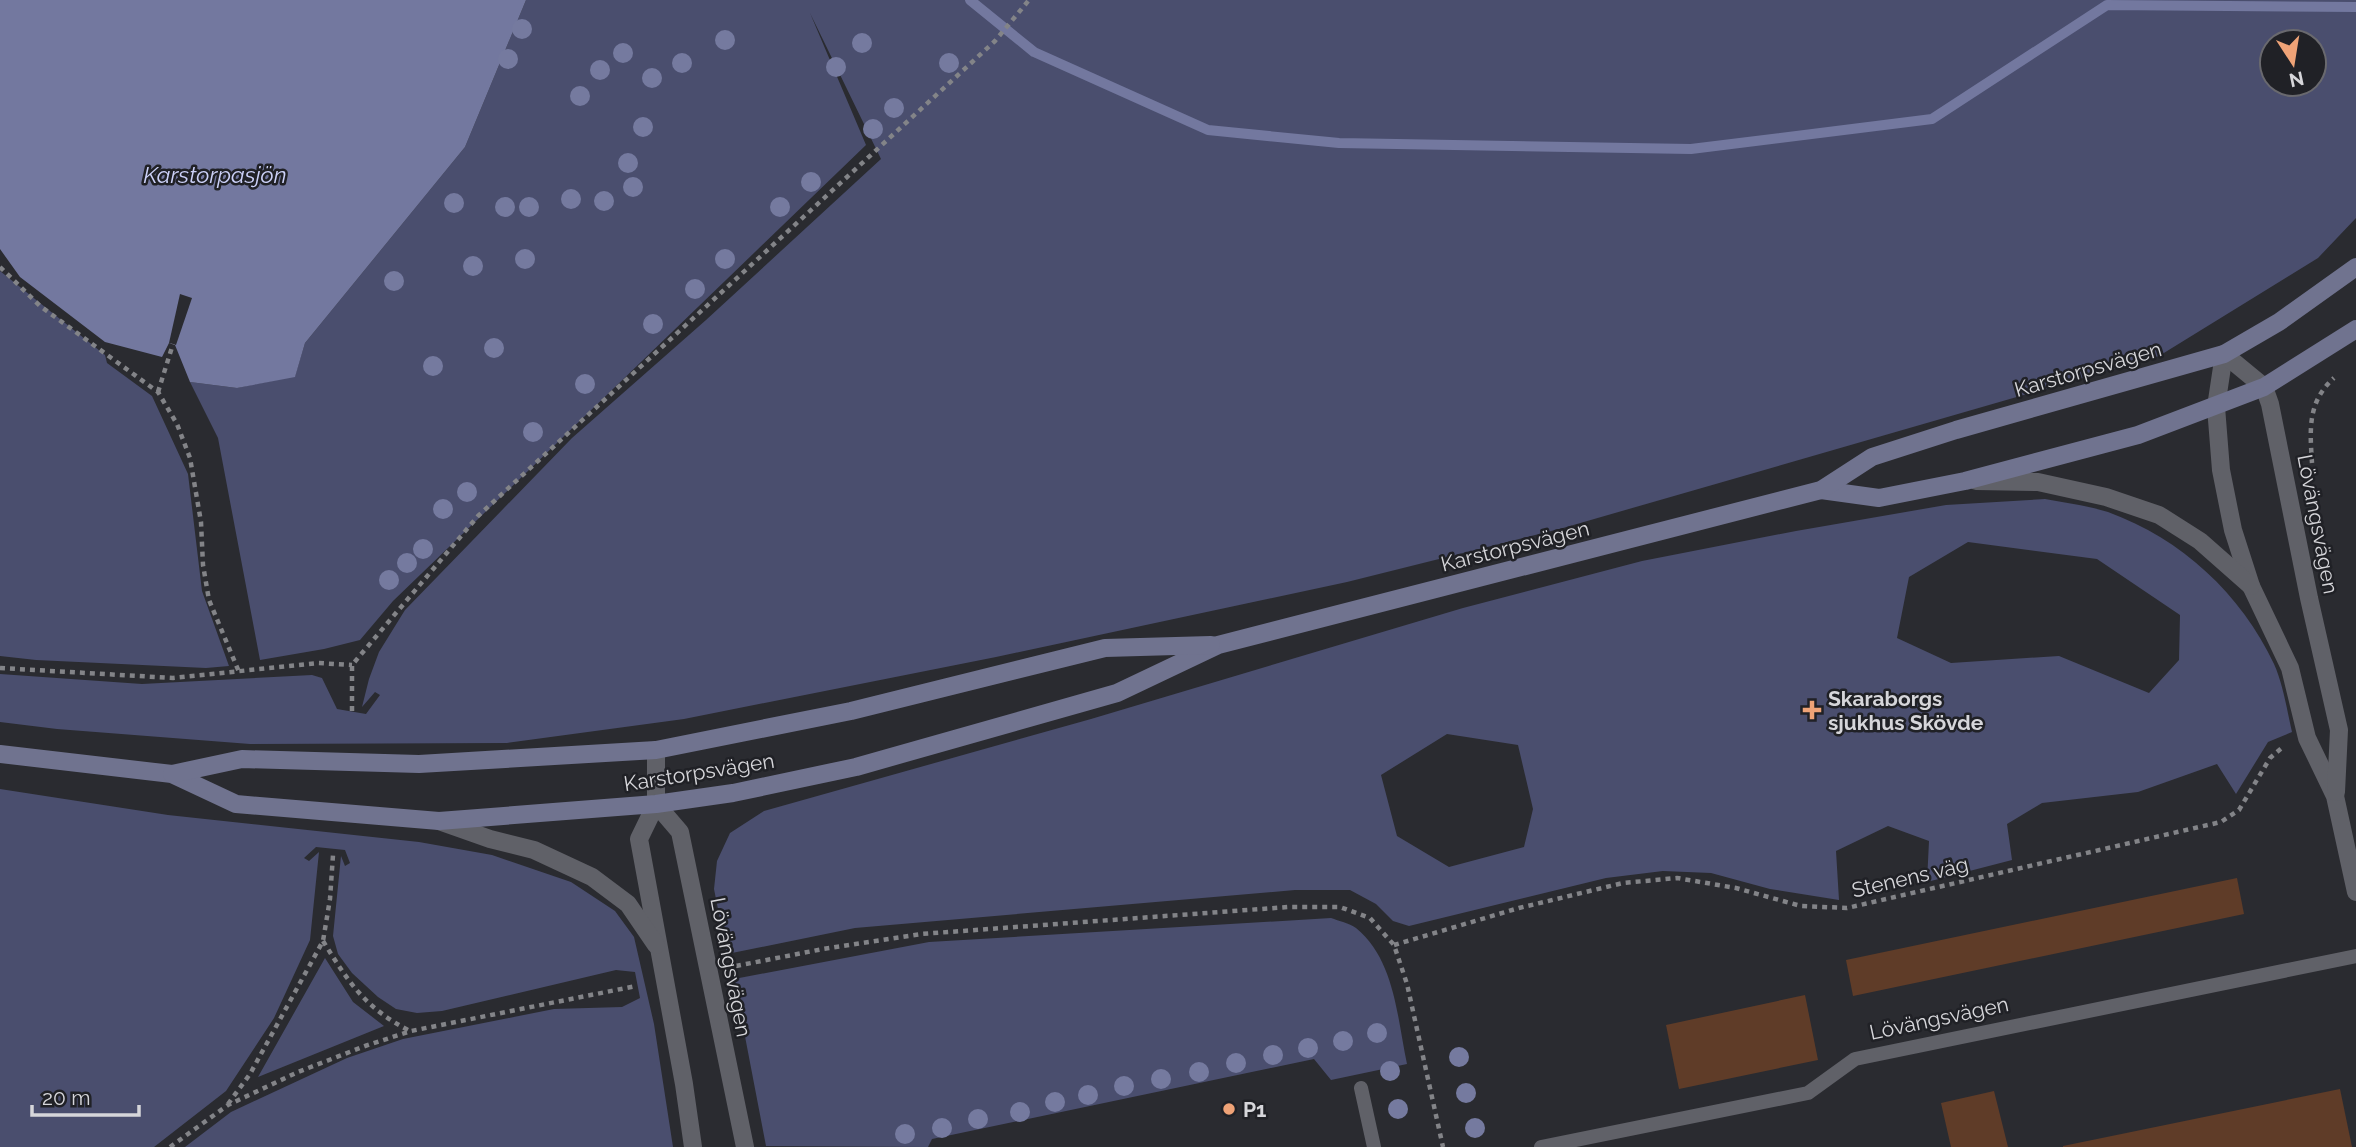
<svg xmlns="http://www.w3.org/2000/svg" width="2356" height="1147" font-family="Raleway,sans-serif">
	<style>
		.green { fill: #4a4e6e; fill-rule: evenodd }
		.water { fill: #73789f }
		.pier { fill: #2a2b30 }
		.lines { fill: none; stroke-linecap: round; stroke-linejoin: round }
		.stream { stroke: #73789f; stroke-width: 10 }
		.building { fill: #5f3c28 }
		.path { stroke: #838488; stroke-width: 4.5; stroke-dasharray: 5 5; stroke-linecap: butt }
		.lane { stroke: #606168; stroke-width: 14 }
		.street { stroke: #606168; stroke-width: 18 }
		.secondary { stroke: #70738f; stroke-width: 18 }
		.tree { fill: #757a9f }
		.poi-dot { fill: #efa377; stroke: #202126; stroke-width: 2.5 }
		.labels { text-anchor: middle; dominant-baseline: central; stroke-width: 5; stroke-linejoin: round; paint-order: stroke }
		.street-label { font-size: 21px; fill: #d6d6da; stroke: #202126 }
		.poi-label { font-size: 21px; font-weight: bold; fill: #d6d6da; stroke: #202126; text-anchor: start }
		.water-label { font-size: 23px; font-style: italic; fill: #ccd1f8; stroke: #202126 }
	</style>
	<rect width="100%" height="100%" fill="#2a2b30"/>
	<!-- green -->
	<g class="green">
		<path d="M526,0H2356V218L2318,258L2159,356L1563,528L1347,582L996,657L684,719L507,743L250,744L57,729L0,722V674L142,684L312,675L322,678L337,709L366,714L380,695L375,692L362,707L369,679L379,652L405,610L572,438L706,320L881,159L810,13L866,145L393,601L360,640L324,649L260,660L218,438L190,382L237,388L295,376L305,343L465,147ZM2272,42H2314V84H2272Z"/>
		<polygon points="0,271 105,355 107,363 152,396 188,474 202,591 229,666 206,668 36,660 0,656"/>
		<path d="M2045,499C2066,503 2089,506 2108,512C2182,539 2241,594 2274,664C2283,684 2287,710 2292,732L2268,742L2236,794L2217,764L2138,792L2042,803L2007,824L2012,860L1927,882L1929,841L1888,826L1836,851L1839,900L1770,889L1711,873L1663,871L1606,878L1409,926L1393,921L1376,904L1350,890H1295L855,928L727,954L714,889L717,861L730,833L764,811L1091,719L1463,608L1642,561L1796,531L1946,505ZM1968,542L2097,559L2180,615L2179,660L2149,693L2059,656L1951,663L1897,638L1909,577ZM1447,734L1518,745L1533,809L1524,847L1449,867L1397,836L1381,775Z"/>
		<polygon points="0,789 168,815 419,842 492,855 571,882 615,911 634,937 654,1024 673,1147 185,1147 231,1112 347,1058 403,1039 554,1009 622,1007 640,998 635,972 616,970 442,1011 417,1013 396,1009 378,997 352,973 338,954 333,936 341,856 345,866 350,863 345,850 316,847 304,858 309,861 319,852 310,940 274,1018 226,1091 154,1147 0,1147"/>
		<path d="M1331,918C1339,921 1349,923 1356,928C1395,960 1397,1017 1407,1064L1331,1080L1314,1059L932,1139L928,1147L766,1146L734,979L929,942Z"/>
		<polygon points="325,958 353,1002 384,1026 258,1077"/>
	</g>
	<!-- water -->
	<polygon class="water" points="0,0 526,0 465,147 305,343 295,377 237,388 190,382 175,345 169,343 162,357 105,342 20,277 0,249"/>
	<!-- pier -->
	<polygon class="pier" points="180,294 192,298 176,345 169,343"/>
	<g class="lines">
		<!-- stream -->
		<polyline class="stream" points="970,0 1034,52 1208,130 1339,143 1691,149 1932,119 2107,5 2356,7"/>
	</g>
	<!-- building -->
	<g class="building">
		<polygon points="2237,878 2244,914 1853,996 1846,960"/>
		<polygon points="1805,995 1818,1060 1679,1089 1666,1025"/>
		<polygon points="2340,1089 2352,1147 2063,1147 2063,1146"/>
		<polygon points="1994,1091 2008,1147 1951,1147 1941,1103"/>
	</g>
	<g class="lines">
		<!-- path -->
		<g class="path">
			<polyline points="0,267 40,306 158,392 177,424 190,458 201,522 203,565 209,600 239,672"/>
			<polyline points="158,392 173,344"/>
			<path d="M2312,463C2310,430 2307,402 2334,378"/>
			<polyline points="0,668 173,678 318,663 352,665"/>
			<polyline points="352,711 352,665 478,516 995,41 1029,0"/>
			<path d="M323,941C349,983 365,1008 410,1031"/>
			<polyline points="1394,945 1519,908 1623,883 1677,878 1736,888 1801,906 1847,908 2221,822 2239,810 2270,758 2283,747"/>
			<polyline points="736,966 823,949 921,934 1288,907 1340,907 1370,918 1394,945 1407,984 1443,1147"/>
			<polyline points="228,1104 250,1074 323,941 330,899 333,855"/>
			<polyline points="170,1147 228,1105 298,1072 365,1046 411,1031 636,986"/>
		</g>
		<!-- lane -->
		<g class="lane">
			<polyline points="1361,1088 1374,1147"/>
			<polyline points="1541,1147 1808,1093 1855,1059 2356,956"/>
		</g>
		<!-- street -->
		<g class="street">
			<polyline points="2224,354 2216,407 2221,470 2233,530 2251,586 2290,668 2307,738 2335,796 2356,892"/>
			<polyline points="2224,354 2264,387 2270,404 2309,598 2339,730 2336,792"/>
			<polyline points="1976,481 2038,482 2106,497 2159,515 2200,541 2251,586"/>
			<polyline points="656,750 656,804 639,839 684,1084 693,1147"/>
			<polyline points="656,804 680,832 745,1147"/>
			<polyline points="439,821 490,839 534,850 592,877 628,904 656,945"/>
		</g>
		<!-- secondary -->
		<g class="secondary">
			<polyline points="1821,490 1879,498 1965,481 2138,435 2264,387 2356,329"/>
			<polyline points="0,754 172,774 236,804 439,821 656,804 733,793 856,767 1117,693 1218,645 1821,490 1872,457 1956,430 2224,354 2279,322 2356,267"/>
			<polyline points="172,774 242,759 419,764 656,750 851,711 1105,648 1211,645"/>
		</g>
	</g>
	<!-- trees -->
	<g class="tree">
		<circle cx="522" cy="29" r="10"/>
		<circle cx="725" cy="40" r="10"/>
		<circle cx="862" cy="43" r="10"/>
		<circle cx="623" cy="53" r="10"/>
		<circle cx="508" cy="59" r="10"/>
		<circle cx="682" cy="63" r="10"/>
		<circle cx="949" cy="63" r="10"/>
		<circle cx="836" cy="67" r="10"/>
		<circle cx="600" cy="70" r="10"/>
		<circle cx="652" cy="78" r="10"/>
		<circle cx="580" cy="96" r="10"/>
		<circle cx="894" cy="108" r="10"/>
		<circle cx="643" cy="127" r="10"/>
		<circle cx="873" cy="129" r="10"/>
		<circle cx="628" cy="163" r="10"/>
		<circle cx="811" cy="182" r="10"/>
		<circle cx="633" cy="187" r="10"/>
		<circle cx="571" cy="199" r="10"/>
		<circle cx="604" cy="201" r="10"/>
		<circle cx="454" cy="203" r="10"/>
		<circle cx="505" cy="207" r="10"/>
		<circle cx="529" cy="207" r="10"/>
		<circle cx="780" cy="207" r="10"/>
		<circle cx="525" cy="259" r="10"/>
		<circle cx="725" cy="259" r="10"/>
		<circle cx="473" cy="266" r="10"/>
		<circle cx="394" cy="281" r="10"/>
		<circle cx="695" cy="289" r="10"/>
		<circle cx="653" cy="324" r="10"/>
		<circle cx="494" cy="348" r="10"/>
		<circle cx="433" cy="366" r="10"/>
		<circle cx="585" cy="384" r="10"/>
		<circle cx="533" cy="432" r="10"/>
		<circle cx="467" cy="492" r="10"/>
		<circle cx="443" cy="509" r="10"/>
		<circle cx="423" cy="549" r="10"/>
		<circle cx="407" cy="563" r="10"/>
		<circle cx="389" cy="580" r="10"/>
		<circle cx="1377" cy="1033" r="10"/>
		<circle cx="1343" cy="1041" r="10"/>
		<circle cx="1308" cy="1048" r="10"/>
		<circle cx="1273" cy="1055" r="10"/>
		<circle cx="1459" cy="1057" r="10"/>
		<circle cx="1236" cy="1063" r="10"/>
		<circle cx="1390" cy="1071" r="10"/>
		<circle cx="1199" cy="1072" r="10"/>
		<circle cx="1161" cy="1079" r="10"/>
		<circle cx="1124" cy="1086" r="10"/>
		<circle cx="1466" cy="1093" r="10"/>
		<circle cx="1088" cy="1095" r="10"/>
		<circle cx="1055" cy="1102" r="10"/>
		<circle cx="1398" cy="1109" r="10"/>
		<circle cx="1020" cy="1112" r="10"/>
		<circle cx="978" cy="1119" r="10"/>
		<circle cx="942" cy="1128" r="10"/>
		<circle cx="1475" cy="1128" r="10"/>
		<circle cx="905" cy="1134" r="10"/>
	</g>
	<!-- markers -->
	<g class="poi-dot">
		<path d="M1808.5 699.5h7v7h7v7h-7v7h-7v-7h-7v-7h7z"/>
		<circle cx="1229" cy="1109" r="7"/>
	</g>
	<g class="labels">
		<!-- street labels -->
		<g class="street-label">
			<text transform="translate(2088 369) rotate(-16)">Karstorpsvägen</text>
			<text transform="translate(2318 524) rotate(79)">Lövängsvägen</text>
			<text transform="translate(1515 546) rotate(-14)">Karstorpsvägen</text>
			<text transform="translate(699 772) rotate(-9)">Karstorpsvägen</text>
			<text transform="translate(1910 877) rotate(-13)">Stenens väg</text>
			<text transform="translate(731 967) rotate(79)">Lövängsvägen</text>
			<text transform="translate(1939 1018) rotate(-12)">Lövängsvägen</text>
		</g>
		<!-- poi labels -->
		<g class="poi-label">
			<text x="1828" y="698">Skaraborgs<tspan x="1828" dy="24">sjukhus Skövde</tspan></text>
			<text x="1243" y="1109">P1</text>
		</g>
		<!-- water labels -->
		<g class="water-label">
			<text x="215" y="174">Karstorpasjön</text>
		</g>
	</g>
	<!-- north arrow -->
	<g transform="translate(2293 63) rotate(168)"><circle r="33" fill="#202126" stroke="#69696e" stroke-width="2"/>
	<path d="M0-5L12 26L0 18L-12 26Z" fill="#efa377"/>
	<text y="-10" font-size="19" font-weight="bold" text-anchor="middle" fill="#d6d6da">N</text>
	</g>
	<!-- scale -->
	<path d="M32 1105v10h107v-10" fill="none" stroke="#d6d6da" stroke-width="3.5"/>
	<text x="42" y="1105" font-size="21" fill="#d6d6da" stroke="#202126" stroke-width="5" paint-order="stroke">20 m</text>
</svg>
